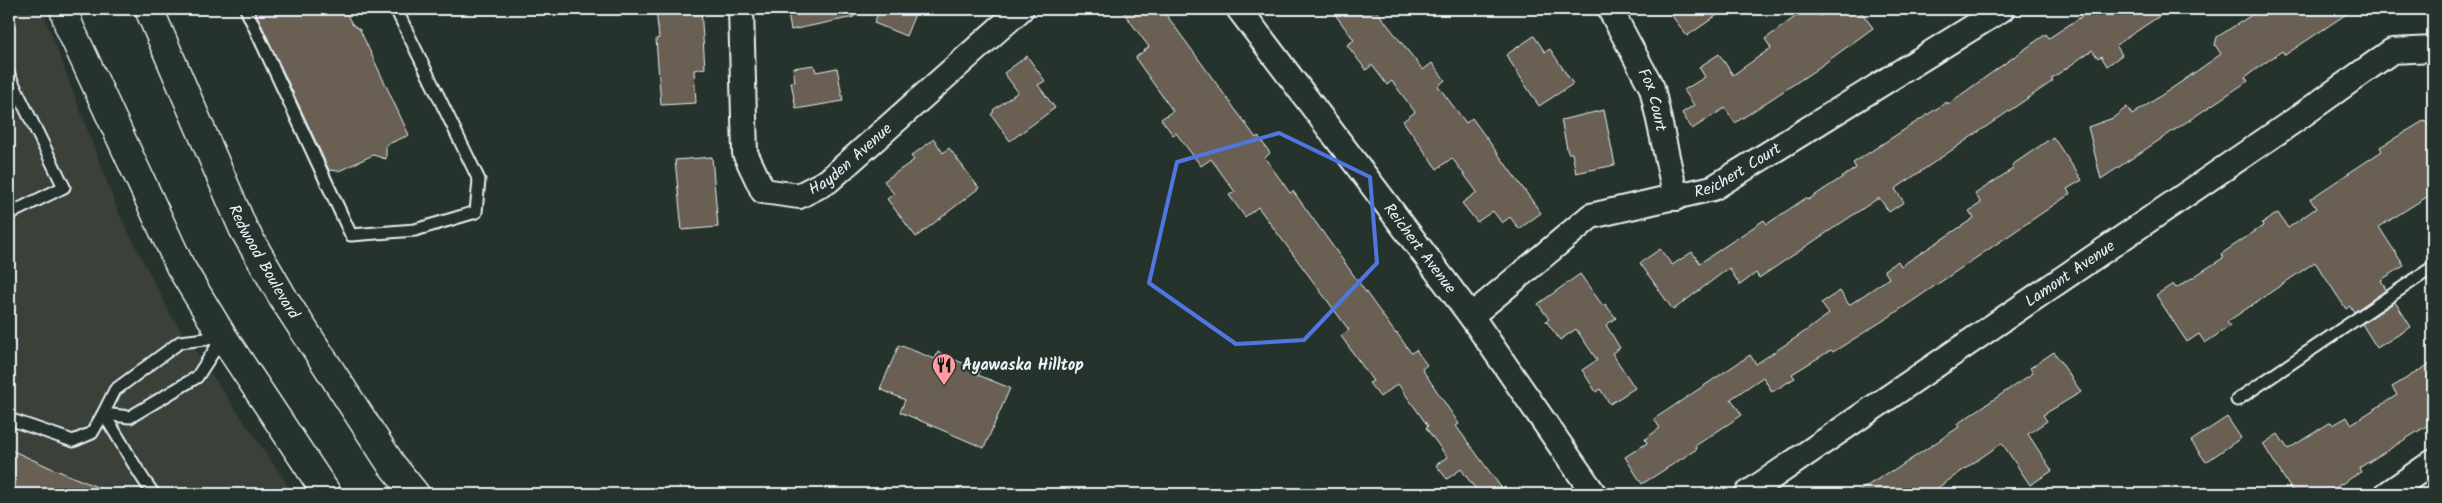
<svg xmlns="http://www.w3.org/2000/svg" width="2442" height="503" font-family="Kalam,sans-serif">
	<style>
		.built { fill: #3a4038 }
		.building { fill: #696052; stroke: #e8f1f8 }
		.lines { fill: none; stroke-linecap: round; stroke-linejoin: round }
		.service-casing { stroke: #e8f1f8; stroke-width: 15 }
		.minor-casing { stroke: #e8f1f8; stroke-width: 28 }
		.secondary-casing { stroke: #e8f1f8; stroke-width: 31 }
		.service { stroke: #26332d; stroke-width: 11 }
		.minor { stroke: #26332d; stroke-width: 24 }
		.secondary { stroke: #26332d; stroke-width: 28 }
		.marked { fill: none; stroke: #5077e0; stroke-width: 4; stroke-linejoin: round }
		.labels { text-anchor: middle; dominant-baseline: central; stroke-width: 4; stroke-linejoin: round; paint-order: stroke }
		.street-label { font-size: 16px; fill: #e8f1f8; stroke: #26332d }
		.poi-label { font-size: 16px; font-weight: bold; fill: #e8f1f8; stroke: #26332d; text-anchor: start }
	</style>
	<rect width="100%" height="100%" fill="#26332d"/>
	<filter id="ink" filterUnits="userSpaceOnUse"><feTurbulence type="fractalNoise" baseFrequency=".02" numOctaves="2"/><feDisplacementMap in="SourceGraphic" scale="10" xChannelSelector="R" yChannelSelector="G"/><feConvolveMatrix kernelMatrix="1 2 1 2 8 2 1 2 1" color-interpolation-filters="sRGB"/></filter>
	<g filter="url(#ink)">
		<!-- built -->
		<polygon class="built" points="9,9 42,9 119,214 172,317 294,494 9,494"/>
		<!-- building -->
		<g class="building">
			<polygon points="254,9 344,9 352,24 360,30 409,135 386,145 386,159 373,155 339,171 329,170"/>
			<polygon points="656,9 701,9 705,68 694,70 696,103 661,105 656,39 659,38"/>
			<polygon points="787,9 853,9 854,17 791,30"/>
			<polygon points="880,9 917,9 906,36 874,23"/>
			<polygon points="1121,9 1162,9 1256,138 1258,136 1270,153 1265,158 1290,193 1293,191 1396,334 1397,333 1411,353 1416,350 1427,365 1422,369 1459,424 1456,426 1506,494 1479,494 1461,469 1447,479 1436,465 1447,457 1426,428 1428,426 1398,384 1380,397 1369,383 1373,381 1341,336 1349,330 1258,207 1245,217 1229,195 1235,192 1211,159 1201,166 1176,133 1173,135 1161,119 1173,111 1138,62 1136,57 1149,47"/>
			<polygon points="1331,9 1375,9 1423,70 1432,63 1445,80 1438,86 1466,123 1472,118 1541,213 1519,229 1510,217 1502,223 1493,211 1477,222 1462,203 1477,192 1452,158 1437,169 1403,121 1415,112 1392,81 1387,85 1372,65 1366,70 1347,45 1354,40"/>
			<polygon points="1667,9 1726,9 1687,36"/>
			<polygon points="1806,9 1815,9 1820,16 1830,9 1859,9 1873,28 1814,71 1735,123 1725,108 1692,129 1682,113 1694,105 1684,90 1705,77 1699,67 1719,54 1733,75 1771,48 1765,39"/>
			<polygon points="2093,9 2170,9 2116,45 2122,55 2107,66 2101,56 2098,58 2092,50 2051,79 2053,81 1895,189 1904,202 1889,212 1880,199 1877,199 1759,278 1756,273 1740,285 1729,268 1673,310 1640,263 1660,249 1672,265 1692,252 1700,263 1764,220 1767,224 1806,198 1808,200 1856,168 1853,163 1947,102 1948,104 2046,34 2049,38"/>
			<polygon points="2261,9 2354,9 2285,55 2282,51 2245,77 2248,81 2101,179 2088,127 2113,118 2127,107 2132,115 2184,80 2221,54 2215,45 2217,37"/>
			<polygon points="1534,36 1545,52 1550,49 1573,84 1539,106 1506,55"/>
			<polygon points="1027,56 1045,81 1038,85 1055,108 1010,141 991,114 994,112 993,110 1018,92 1004,73"/>
			<polygon points="814,65 816,72 837,68 843,101 796,109 791,82 795,82 793,68"/>
			<polygon points="1604,110 1615,165 1576,173 1572,153 1568,153 1561,120"/>
			<polygon points="2433,119 2433,193 2379,227 2404,266 2381,280 2386,290 2354,312 2350,306 2346,309 2315,262 2227,322 2230,326 2205,343 2199,334 2187,342 2156,295 2173,284 2176,288 2223,258 2221,254 2263,226 2262,223 2278,213 2288,228 2316,208 2310,199 2382,151 2380,147 2425,120 2427,123"/>
			<polygon points="2053,137 2082,180 2067,189 2070,194 1889,317 1833,352 1831,350 1792,374 1795,378 1772,392 1763,377 1731,399 1742,415 1695,446 1697,449 1642,484 1625,457 1647,443 1645,439 1660,428 1654,419 1750,355 1756,364 1800,335 1829,314 1821,303 1840,291 1849,305 1889,278 1884,270 1898,261 1901,266 1974,218 1969,211 1981,203 1975,194 2014,168 2012,165"/>
			<polygon points="934,139 943,153 949,148 979,188 916,237 887,199 894,194 884,181 914,160 911,156"/>
			<polygon points="712,157 718,227 682,230 675,160"/>
			<polygon points="1580,274 1603,306 1605,304 1616,318 1606,325 1620,348 1612,353 1635,388 1610,404 1600,389 1596,392 1582,370 1597,360 1576,329 1560,340 1546,321 1549,319 1538,304"/>
			<polygon points="2395,302 2411,327 2377,348 2362,324"/>
			<polygon points="899,345 935,359 938,352 980,371 978,375 1010,388 984,448 900,412 905,400 880,389"/>
			<polygon points="2054,352 2081,392 2043,415 2047,421 2028,434 2052,471 2030,485 2002,443 1929,494 1854,494 1891,471 1892,472 1959,427 1957,424 2033,373 2030,368"/>
			<polygon points="2433,362 2433,422 2359,468 2361,472 2325,494 2294,494 2263,444 2278,434 2288,449 2331,422 2333,425 2347,417 2351,424 2397,395 2392,387"/>
			<polygon points="2227,417 2241,438 2206,462 2191,441"/>
			<polygon points="9,449 51,468 114,494 9,494"/>
		</g>
		<g class="lines">
			<!-- service casing -->
			<g class="service-casing">
				<g id="service">
					<polyline points="246,9 351,235 415,230 476,212 479,180 396,9"/>
					<polyline points="9,75 64,187 9,214"/>
					<polygon points="223,337 197,377 130,417 103,414 115,390 180,342"/>
					<polyline points="2237,400 2433,267"/>
					<path d="M9,419L73,441L92,433L103,414C122,440 134,469 154,494"/>
				</g>
			</g>
			<!-- minor casing -->
			<g class="minor-casing">
				<g id="minor">
					<path id="s1" d="M741,9L745,153L763,191L799,196L828,181L1021,9"/>
					<path id="s2" d="M1239,9L1471,316L1594,494"/>
					<path id="s3" d="M1610,9L1652,88L1676,198"/>
					<path id="s4" d="M1471,316L1591,216L1713,188L2002,9"/>
					<path id="s5" d="M1747,494L2295,120L2392,51L2433,49"/>
					<polyline points="2387,494 2433,462"/>
				</g>
			</g>
			<!-- secondary casing -->
			<g class="secondary-casing">
				<g id="secondary">
					<polyline points="64,9 69,26 180,266 223,337 327,494"/>
					<path id="s6" d="M149,9L243,228L285,301L391,464L415,494"/>
				</g>
			</g>
			<!-- service -->
			<use href="#service" class="service"/>
			<!-- minor -->
			<use href="#minor" class="minor"/>
			<!-- secondary -->
			<use href="#secondary" class="secondary"/>
		</g>
	</g>
	<!-- marked area -->
	<path class="marked" d="M1279,133L1370,177L1377,263L1304,340L1236,344L1149,283L1177,162Z"/>
	<!-- icons -->
	<defs>
		<g id="restaurant-pin" transform="scale(1.25)"><path d="M0 17L-7.5 6A9.5 9.5 0 1 1 7.5 6Z" fill="#ff9aa2" stroke="#26332d"/><path d="M-5-6h1v4h1v-4h1v4h1v-4h1v5L-1.5 .5V6h-2V.5L-5-1ZM5-6V6H3V1.5H1.5Q1.5-4 5-6Z" fill="#111"/></g>
	</defs>
	<g fill-rule="evenodd">
		<use href="#restaurant-pin" x="944" y="365"/>
	</g>
	<g class="labels">
		<!-- street labels -->
		<g class="street-label">
			<text stroke="none"><textPath href="#s3" startOffset="101">Fox Court</textPath></text>
			<text stroke="none"><textPath href="#s1" startOffset="286">Hayden Avenue</textPath></text>
			<text stroke="none"><textPath href="#s4" startOffset="311">Reichert Court</textPath></text>
			<text stroke="none"><textPath href="#s2" startOffset="300">Reichert Avenue</textPath></text>
			<text stroke="none"><textPath href="#s6" startOffset="278">Redwood Boulevard</textPath></text>
			<text stroke="none"><textPath href="#s5" startOffset="391">Lamont Avenue</textPath></text>
		</g>
		<!-- poi labels -->
		<g class="poi-label">
			<text x="962" y="365">Ayawaska Hilltop</text>
		</g>
	</g>
	<!-- margin -->
	<rect width="2442" height="503" fill="none" stroke="#26332d" stroke-width="30"/>
	<rect x="15" y="15" width="2412" height="473" fill="none" stroke="#e8f1f8" stroke-width="2" filter="url(#ink)"/>
</svg>
